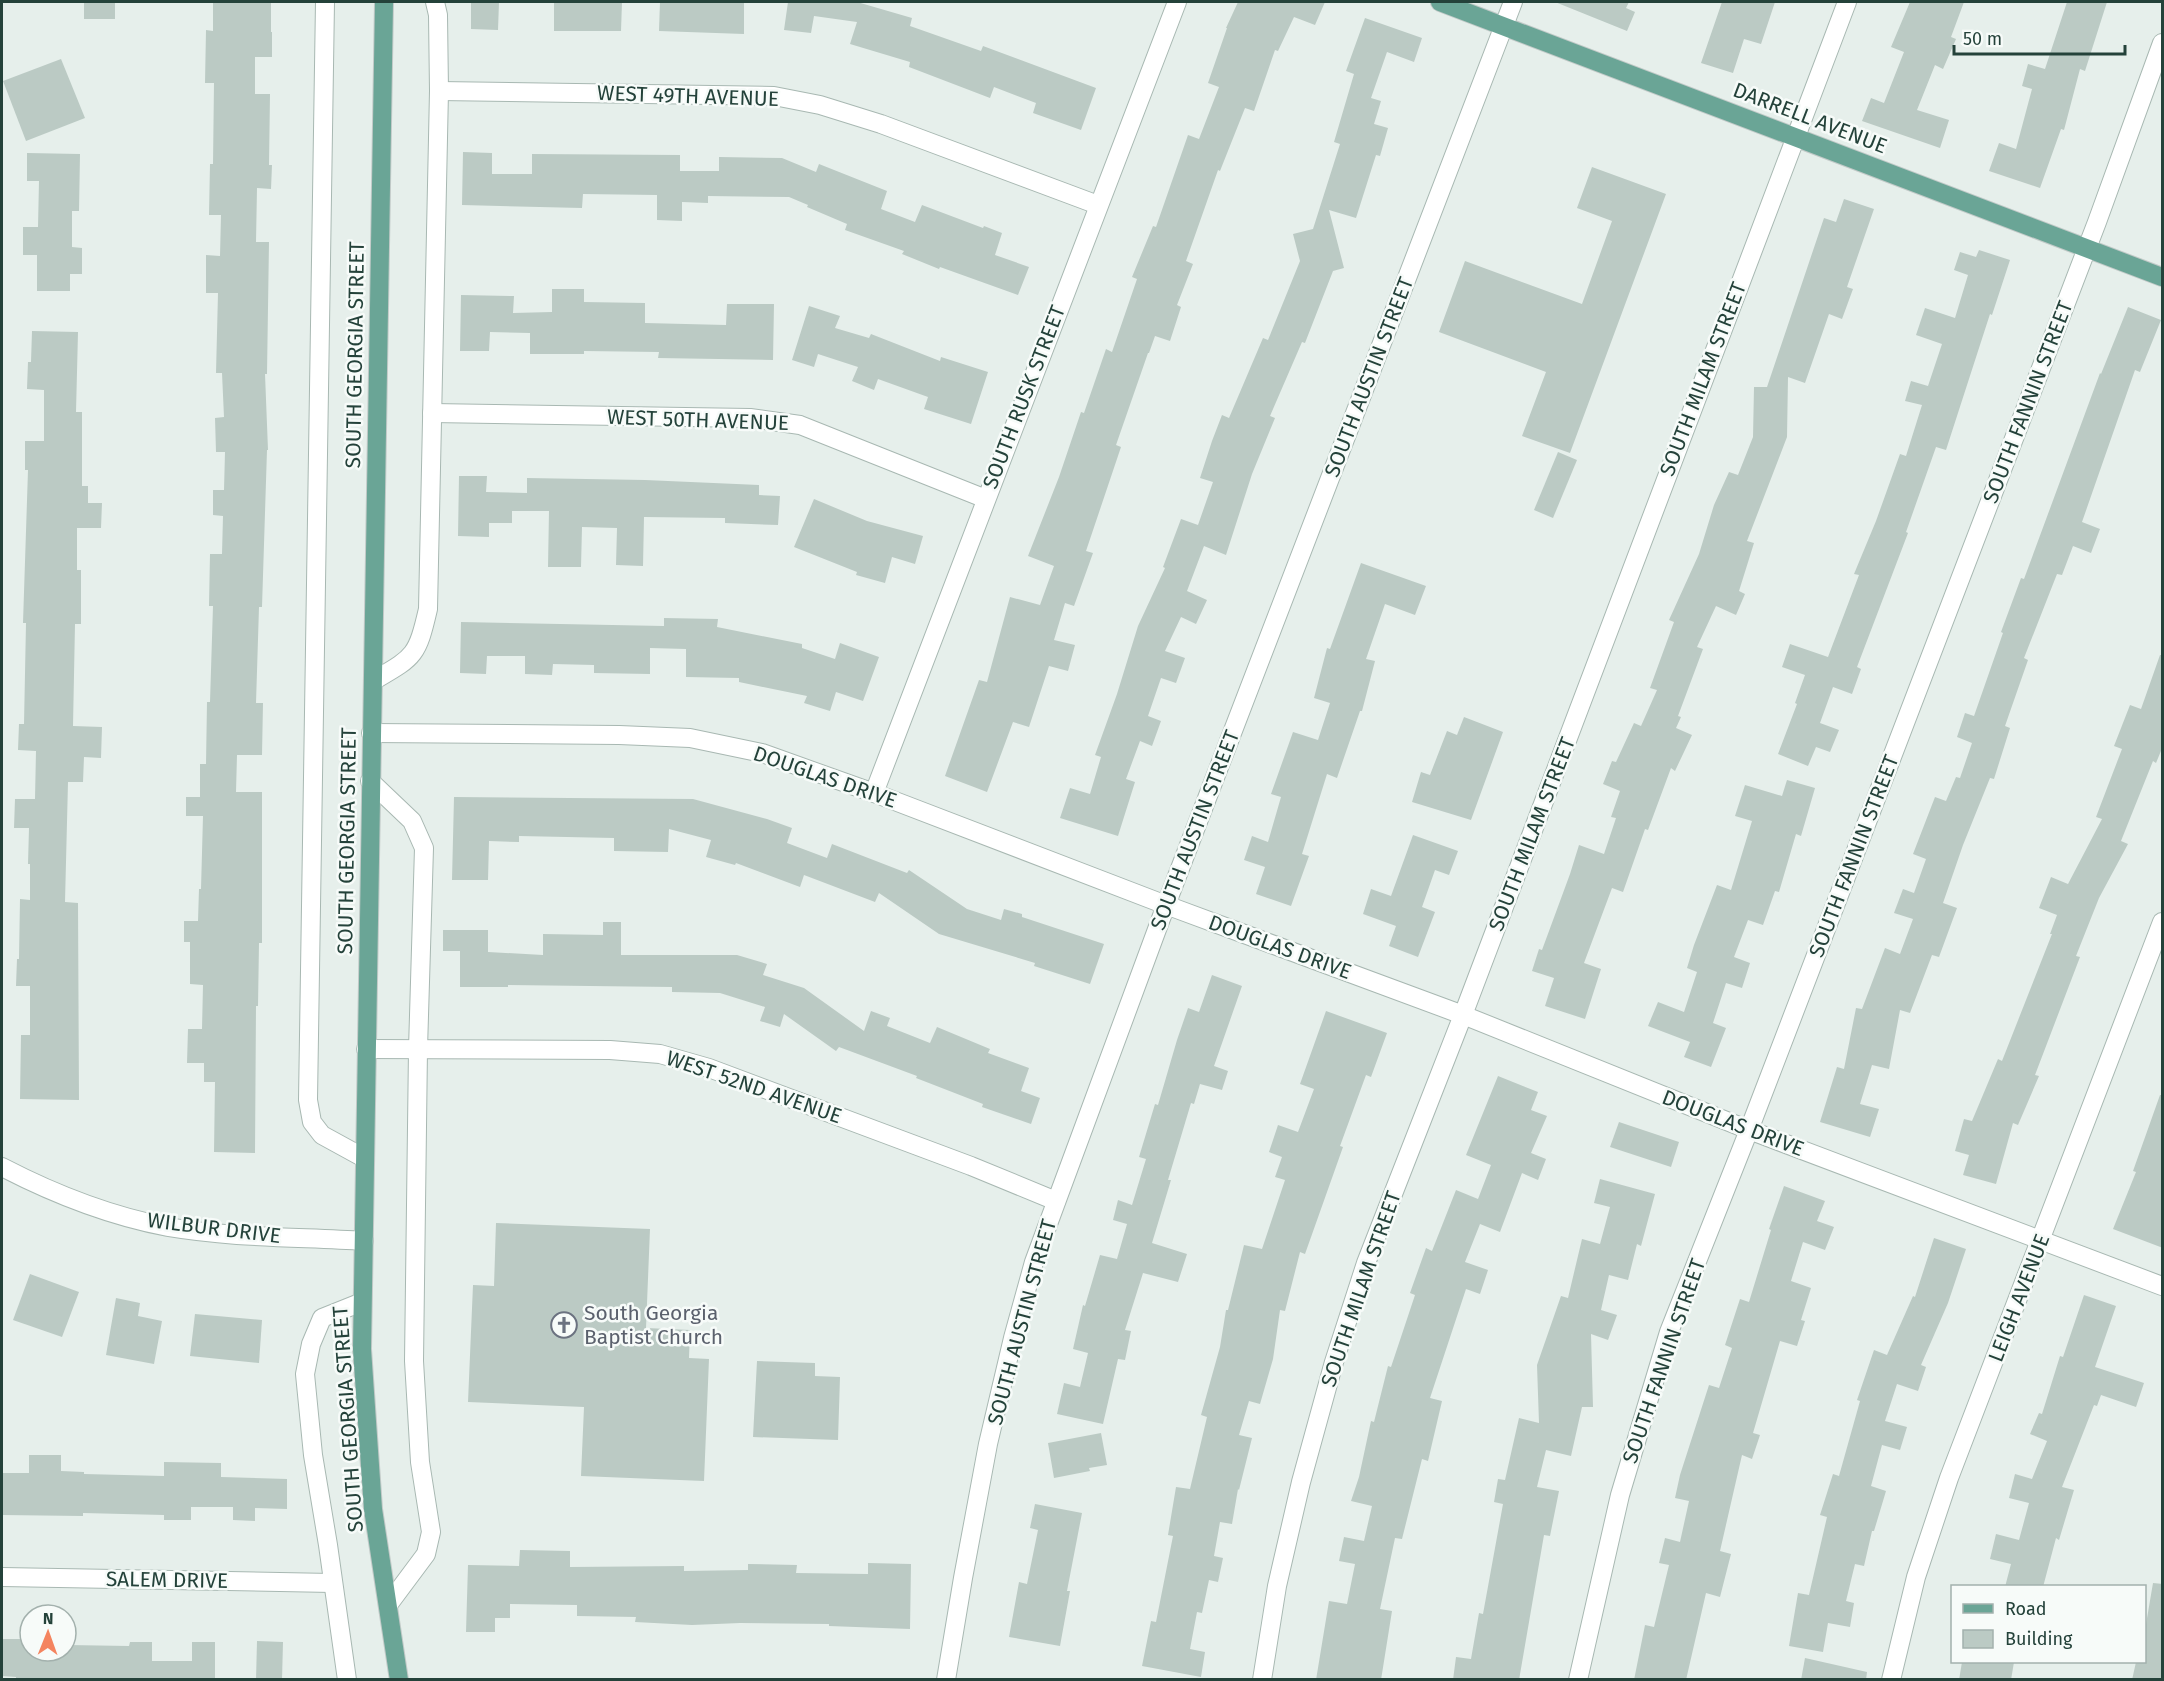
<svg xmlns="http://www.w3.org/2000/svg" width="2164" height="1681" font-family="'Fira Sans',sans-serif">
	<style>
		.building { fill: #bbcac4 }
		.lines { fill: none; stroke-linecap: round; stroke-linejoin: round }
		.minor-casing { stroke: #a8b8b2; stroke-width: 20 }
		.major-casing { stroke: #c2cac8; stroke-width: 20 }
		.minor { stroke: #fff; stroke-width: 18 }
		.major { stroke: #6aa596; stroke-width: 18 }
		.labels { text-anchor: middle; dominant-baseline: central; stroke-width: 5; stroke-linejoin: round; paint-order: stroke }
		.street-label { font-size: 21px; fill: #24423a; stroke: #f7fbf9 }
		.worship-label { font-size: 21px; fill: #5b616d; stroke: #f7fbf9; text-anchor: start }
	</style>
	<rect width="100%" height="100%" fill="#e6efeb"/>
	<!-- building -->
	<g class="building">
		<rect x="84" y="2" width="31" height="17"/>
		<polygon points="213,2 271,2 271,32 272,32 272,57 255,57 255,94 270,94 269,165 272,165 271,189 257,188 256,242 269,242 267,374 265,374 268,450 267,450 262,607 259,607 256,703 263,703 262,755 237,755 236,792 262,792 262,943 259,943 258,1006 256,1006 255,1153 214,1152 215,1082 204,1082 204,1063 187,1063 188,1029 202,1029 203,985 190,984 190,942 184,942 184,921 198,921 199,889 201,889 203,816 186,816 186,797 200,797 200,764 206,764 207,702 210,702 213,606 209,606 210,554 222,554 223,516 213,515 213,490 224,490 225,452 216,452 215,418 224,417 222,373 216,373 218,293 206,293 206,255 220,256 221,215 209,215 210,164 213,164 214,83 205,83 206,30 213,31"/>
		<polygon points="471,2 499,2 498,30 471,29"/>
		<polygon points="554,2 622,2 621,31 554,31"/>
		<polygon points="660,2 744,2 744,34 659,31"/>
		<polygon points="788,2 857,2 912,18 910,26 981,51 983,46 1096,88 1081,130 1033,113 1036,103 994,87 990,98 909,67 910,62 850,44 857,22 814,16 811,33 784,30"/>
		<polygon points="1238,2 1325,2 1315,25 1294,17 1278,51 1275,50 1254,111 1245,108 1220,171 1218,170 1186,261 1193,264 1177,305 1181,307 1170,341 1155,336 1149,353 1148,353 1116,445 1121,447 1086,551 1093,553 1074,606 1065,603 1054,640 1075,645 1068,671 1049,666 1029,727 1013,722 987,792 945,776 979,680 987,682 1010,597 1040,605 1054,566 1028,556 1059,477 1081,412 1084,413 1106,349 1112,352 1137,279 1132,277 1153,226 1156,227 1188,135 1199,139 1219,87 1208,83 1227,28 1226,28"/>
		<polygon points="1555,2 1629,2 1626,8 1635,12 1627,31"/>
		<polygon points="1722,2 1775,2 1761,44 1744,39 1733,73 1701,63"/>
		<polygon points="1910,2 1964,2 1951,37 1956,39 1943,69 1935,65 1917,110 1949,120 1940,148 1862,121 1871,98 1884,103 1904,52 1891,47"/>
		<polygon points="2067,2 2107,2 2085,71 2080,69 2064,130 2061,129 2040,188 1989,171 1999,143 2016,149 2032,89 2022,86 2028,64 2045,69"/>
		<polygon points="1365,18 1422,38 1414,62 1387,52 1371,98 1381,101 1374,124 1388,128 1380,156 1376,155 1356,218 1329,210 1344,268 1333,271 1305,343 1302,342 1270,416 1275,418 1252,474 1226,555 1204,546 1187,591 1207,600 1196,624 1181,617 1165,651 1185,658 1176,683 1161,678 1148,716 1161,721 1152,746 1140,741 1126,779 1135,782 1118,836 1060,818 1070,788 1090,794 1101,757 1095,755 1117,694 1138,626 1165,568 1163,567 1181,519 1198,525 1213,482 1200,478 1212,441 1222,415 1229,418 1263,338 1268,340 1300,261 1293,234 1313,229 1340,144 1334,142 1354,74 1346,71"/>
		<polygon points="61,59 85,118 26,141 3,81"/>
		<polygon points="463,152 492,153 492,174 532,174 532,154 680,155 680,171 719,171 719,157 782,158 816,172 819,164 887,191 881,209 915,222 922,205 983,228 984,226 1002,233 995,255 1029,267 1018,295 940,267 939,269 902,254 904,251 845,230 847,224 807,207 808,205 789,197 708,196 708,203 682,202 682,221 657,220 657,195 583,194 582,208 462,205"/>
		<polygon points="27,153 80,154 79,211 72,211 72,247 82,248 82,274 70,274 70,291 37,291 37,255 23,255 23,227 38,227 39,181 27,181"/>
		<polygon points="1592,167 1666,194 1570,453 1522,436 1546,372 1439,332 1465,261 1582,304 1612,221 1577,208"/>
		<polygon points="1844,199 1874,209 1847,287 1853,289 1842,319 1829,314 1805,383 1788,377 1787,437 1747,541 1754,543 1739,591 1745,594 1736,615 1716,606 1697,647 1703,649 1678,716 1681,717 1676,728 1692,735 1675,771 1671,768 1648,830 1645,829 1623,892 1612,888 1584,963 1601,969 1585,1019 1545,1006 1554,978 1532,971 1539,949 1542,950 1570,874 1579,845 1604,854 1616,818 1611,817 1620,791 1603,784 1612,761 1616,762 1634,723 1641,726 1657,690 1650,688 1674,622 1669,620 1699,554 1714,505 1729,472 1738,475 1753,437 1754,387 1767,387 1824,218 1836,222"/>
		<polygon points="1979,250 2010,260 1992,315 1990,314 1946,450 1936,447 1906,532 1908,533 1857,667 1861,669 1852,694 1833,687 1820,723 1839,730 1830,752 1816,747 1808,766 1778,754 1797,704 1795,703 1805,675 1782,667 1790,644 1828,657 1859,575 1854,574 1876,521 1900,454 1906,456 1922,405 1905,401 1911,381 1928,386 1942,344 1916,335 1925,308 1955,318 1968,275 1954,270 1960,252 1976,257"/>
		<polygon points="552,289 584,289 584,302 645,303 645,323 726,325 727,304 774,304 773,360 658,358 659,352 584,351 584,354 530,354 530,333 490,332 489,351 460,351 461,295 514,296 513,313 552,312"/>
		<polygon points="809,306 840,316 835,328 869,338 871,334 940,361 941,357 988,372 971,424 924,409 928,397 878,379 874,390 852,381 858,367 818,354 814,367 792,360"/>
		<polygon points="2128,307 2161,320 2140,372 2135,370 2082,522 2100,529 2091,553 2073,546 2062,575 2057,574 2024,658 2028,660 2005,726 2010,728 1994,779 1990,778 1963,845 1943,903 1957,908 1939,957 1932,955 1910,1013 1900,1010 1889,1069 1872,1065 1860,1104 1879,1109 1870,1137 1820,1122 1837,1067 1844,1069 1856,1008 1862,1009 1885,948 1900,954 1913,919 1894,913 1903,889 1914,893 1926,859 1913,854 1935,797 1946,801 1956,777 1960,778 1972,743 1957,737 1965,713 1974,716 2003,633 2001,632 2021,578 2024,579 2100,373 2101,374"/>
		<polygon points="32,331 78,332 76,412 82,412 82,486 88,486 88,503 102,503 101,528 77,528 77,570 81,570 81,624 75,624 73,726 102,727 101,758 84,757 83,782 68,782 65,902 78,903 79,1100 20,1099 21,1035 30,1035 30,986 16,986 17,959 19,959 20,899 30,900 30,864 28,864 29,828 14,828 15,799 35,799 36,751 18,750 19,724 24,724 26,623 23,623 28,470 25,470 25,441 44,441 44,390 27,389 28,362 31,362"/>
		<polygon points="1558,452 1577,460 1553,518 1534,510"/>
		<polygon points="459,476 487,476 486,492 527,493 527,478 645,480 759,485 759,495 780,496 778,525 725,523 725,518 644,517 643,566 616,565 617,528 582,527 581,567 548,567 549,511 512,511 512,523 489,523 489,537 458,536"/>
		<polygon points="814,499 867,521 923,536 915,564 892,557 885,583 856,575 857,572 794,547"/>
		<polygon points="1361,563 1426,586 1415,615 1385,604 1366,659 1375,661 1362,711 1360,711 1337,778 1327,774 1302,854 1309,856 1291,906 1256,894 1265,867 1244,860 1252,836 1268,842 1281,797 1271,794 1293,732 1318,740 1330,703 1314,698 1327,648 1330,649"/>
		<polygon points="664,618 718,619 717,627 802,644 802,648 835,659 840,643 879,657 863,701 836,692 830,711 804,703 807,696 739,682 739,678 686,677 686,649 650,648 650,674 594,673 594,665 553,664 552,675 525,674 525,656 487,656 486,674 460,673 461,622 664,626"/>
		<polygon points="2160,655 2163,655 2163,746 2156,763 2153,761 2121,841 2128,844 2099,898 2076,956 2080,957 2035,1075 2039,1076 2018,1125 2013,1123 1996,1184 1963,1175 1969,1155 1955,1151 1964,1119 1972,1121 1998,1059 2002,1061 2052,934 2050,934 2057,915 2039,908 2051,877 2068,884 2102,819 2096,817 2122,749 2114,746 2130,705 2141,709"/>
		<polygon points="1464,717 1503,732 1471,820 1412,802 1421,772 1430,775 1447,731 1457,735"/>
		<polygon points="1787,780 1815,788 1801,836 1796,834 1779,892 1775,891 1763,925 1748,920 1734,957 1750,963 1742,988 1726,983 1713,1023 1726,1028 1711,1067 1684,1057 1690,1042 1648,1026 1658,1002 1684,1012 1697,972 1687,968 1694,945 1717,885 1731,890 1752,821 1735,816 1745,785 1782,796"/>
		<polygon points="454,797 693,799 767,819 792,828 787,843 827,858 832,844 907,873 909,870 967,909 1001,920 1004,909 1022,914 1022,917 1104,944 1090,984 1034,966 1035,963 939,934 879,893 875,902 804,875 800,887 736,863 735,865 706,857 711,840 669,829 668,852 614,851 614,838 519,836 519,842 489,841 488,880 452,880"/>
		<polygon points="1413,835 1458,851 1449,875 1435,870 1422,907 1435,912 1418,957 1389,946 1396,926 1363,914 1371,889 1391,896"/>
		<polygon points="603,922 621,922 621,955 737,955 767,964 763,975 804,988 864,1031 871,1011 890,1018 887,1026 930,1043 937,1027 990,1049 988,1053 1029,1068 1021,1091 1040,1098 1031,1124 982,1107 983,1104 916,1078 917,1076 839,1047 836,1051 784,1014 780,1027 760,1021 765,1007 720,993 672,992 672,987 508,985 508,987 460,987 460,951 443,951 443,930 488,930 488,952 543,955 543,934 603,935"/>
		<polygon points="1212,975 1242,986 1214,1066 1228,1071 1222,1090 1200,1084 1194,1104 1191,1103 1168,1180 1171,1180 1152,1243 1187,1254 1178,1282 1143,1273 1125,1330 1131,1331 1125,1360 1118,1359 1103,1424 1057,1414 1064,1383 1080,1387 1088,1353 1073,1349 1083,1305 1085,1306 1100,1255 1117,1259 1127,1224 1113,1220 1118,1200 1132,1205 1146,1159 1139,1157 1155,1104 1158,1105 1177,1040 1188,1008 1199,1012"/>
		<polygon points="1326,1011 1387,1033 1371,1077 1366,1075 1340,1146 1343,1147 1305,1254 1300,1252 1285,1311 1280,1310 1273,1359 1260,1404 1249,1401 1239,1435 1252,1438 1239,1490 1238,1489 1232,1524 1220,1522 1214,1556 1223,1558 1218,1582 1209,1580 1202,1613 1197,1612 1190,1649 1205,1652 1201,1677 1142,1666 1151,1621 1156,1622 1173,1536 1168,1535 1176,1487 1190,1489 1207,1417 1201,1415 1220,1347 1226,1310 1228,1310 1244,1245 1262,1249 1285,1180 1275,1177 1282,1157 1269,1152 1278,1125 1298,1132 1314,1089 1300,1084"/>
		<polygon points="1498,1076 1538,1092 1531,1110 1547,1116 1531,1153 1546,1159 1538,1180 1522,1173 1500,1232 1480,1224 1465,1262 1488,1270 1480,1294 1466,1289 1430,1398 1442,1401 1428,1461 1422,1459 1402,1539 1395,1538 1380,1609 1392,1611 1381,1680 1316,1680 1329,1601 1347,1604 1355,1564 1339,1561 1344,1537 1364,1541 1372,1506 1351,1501 1359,1477 1371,1421 1374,1422 1388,1366 1391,1367 1415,1295 1410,1293 1426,1248 1432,1251 1456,1190 1478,1199 1491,1165 1466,1155"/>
		<polygon points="2160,1095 2163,1095 2163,1248 2113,1229 2136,1172 2133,1171"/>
		<polygon points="1619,1122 1679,1142 1671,1167 1610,1147"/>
		<polygon points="1600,1179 1655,1194 1641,1246 1637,1244 1628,1280 1609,1275 1601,1310 1617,1315 1608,1340 1591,1334 1593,1407 1582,1407 1571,1456 1546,1450 1537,1487 1559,1491 1550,1536 1544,1535 1519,1680 1453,1680 1456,1657 1471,1659 1479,1613 1483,1614 1503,1504 1494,1502 1498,1479 1505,1480 1519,1418 1539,1423 1537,1365 1561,1296 1568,1298 1582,1239 1600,1244 1610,1207 1594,1203"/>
		<polygon points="1784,1186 1825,1201 1817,1221 1834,1227 1825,1250 1803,1242 1791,1281 1811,1288 1801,1320 1805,1321 1797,1346 1780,1341 1753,1433 1760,1435 1752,1459 1742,1455 1720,1551 1731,1554 1720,1597 1706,1593 1686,1680 1634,1680 1645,1625 1654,1627 1669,1565 1659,1563 1665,1538 1680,1542 1689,1501 1675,1498 1680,1475 1709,1385 1719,1388 1732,1348 1725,1345 1740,1299 1749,1302 1771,1230 1769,1229"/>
		<polygon points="496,1223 650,1229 646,1328 690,1330 689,1358 709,1359 704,1481 581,1476 584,1407 468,1402 473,1285 494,1286"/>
		<polygon points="1934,1238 1966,1249 1948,1303 1921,1365 1926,1367 1918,1391 1897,1384 1885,1421 1907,1427 1900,1450 1882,1445 1871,1486 1886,1491 1874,1531 1872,1531 1864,1566 1855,1564 1846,1601 1854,1603 1850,1627 1828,1623 1823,1652 1789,1646 1798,1593 1809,1595 1827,1517 1820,1515 1833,1474 1839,1476 1860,1401 1857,1400 1874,1350 1887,1355 1913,1296 1915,1297"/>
		<polygon points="30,1274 79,1292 62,1337 13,1320"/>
		<polygon points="2084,1295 2116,1306 2095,1367 2144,1383 2136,1407 2101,1395 2097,1406 2094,1405 2062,1487 2074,1490 2059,1540 2056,1538 2043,1587 2005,1587 2011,1564 1990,1559 1996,1534 2019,1540 2029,1503 2009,1498 2015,1474 2032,1479 2047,1441 2030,1434 2039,1413 2042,1414 2060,1356 2063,1357"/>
		<polygon points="116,1298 140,1303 138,1316 162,1321 154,1364 106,1355"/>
		<polygon points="195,1314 262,1320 259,1363 190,1356"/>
		<polygon points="757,1361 815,1363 815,1376 840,1377 838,1440 753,1437"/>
		<polygon points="1101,1433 1107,1465 1089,1468 1090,1471 1054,1478 1048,1443"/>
		<polygon points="29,1455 61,1455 61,1471 84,1472 84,1474 164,1476 164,1462 221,1463 221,1477 287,1479 287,1509 255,1508 255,1521 233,1520 233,1507 191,1507 191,1520 164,1520 164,1515 83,1513 83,1516 2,1515 2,1473 29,1473"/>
		<polygon points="1035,1504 1082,1513 1067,1591 1070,1591 1060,1646 1009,1637 1019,1582 1027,1584 1038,1530 1030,1528"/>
		<polygon points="520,1550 570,1551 570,1567 684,1566 684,1571 748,1570 748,1564 797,1565 796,1573 868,1574 868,1563 911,1564 910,1629 829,1626 829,1624 740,1623 692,1625 635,1622 636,1617 577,1616 577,1605 510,1604 510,1618 495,1618 495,1632 466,1632 468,1565 519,1566"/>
		<polygon points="2153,1583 2163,1584 2163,1680 2132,1680 2136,1662 2145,1662 2145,1630"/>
		<polygon points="2,1639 30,1639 30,1651 68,1651 68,1645 129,1646 130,1642 152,1642 152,1661 192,1661 192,1642 215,1642 215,1680 16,1680 16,1677 2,1676"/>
		<polygon points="257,1641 283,1642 282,1680 256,1680"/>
		<polygon points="1805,1658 1867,1672 1866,1680 1801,1680"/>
		<polygon points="1962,1662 2014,1662 2011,1680 1959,1680"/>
	</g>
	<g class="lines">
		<!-- minor casing -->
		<g class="minor-casing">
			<g id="minor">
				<polyline points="325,2 308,1100 312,1122 322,1135 364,1158"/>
				<polyline points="439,91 774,96 820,105 881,124 1098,205"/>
				<polyline points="432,413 750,418 800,425 986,499"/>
				<path d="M373,681C414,657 417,657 428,609L439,91L438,15L435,2"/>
				<polyline points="371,733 619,735 690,738 762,753 874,793 1166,905 1463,1015 1749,1130 2162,1286"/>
				<polyline points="370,781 412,821 424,848 418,1049 414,1361 420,1462 431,1532 426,1554 388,1605"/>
				<polyline points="874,793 1177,2"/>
				<polyline points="366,1049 610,1050 660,1054 709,1068 971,1166 1056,1201"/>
				<path d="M2,1167C54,1194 110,1216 168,1227C233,1238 299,1237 364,1241"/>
				<polyline points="2,1577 332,1583"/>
				<polyline points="347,1680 328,1545 313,1455 305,1374 311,1344 322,1318 362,1302"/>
				<polyline points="946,1680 963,1578 988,1444 1013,1338 1034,1262 1166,905 1513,2"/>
				<polyline points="1262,1680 1277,1586 1301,1482 1334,1362 1366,1263 1463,1015 1847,2"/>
				<polyline points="1578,1680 1620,1495 1669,1332 1749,1130 2097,222 2162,43"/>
				<polyline points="1891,1680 1916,1577 1949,1478 2162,922"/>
			</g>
		</g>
		<!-- major casing -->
		<g class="major-casing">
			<g id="major">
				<polyline points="384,2 362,1349 373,1509 399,1680"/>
				<polyline points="1440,2 2162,277"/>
			</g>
		</g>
		<!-- minor -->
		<use href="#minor" class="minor"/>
		<!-- major -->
		<use href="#major" class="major"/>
	</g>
	<!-- icons -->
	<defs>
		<g id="church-ring" transform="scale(1.35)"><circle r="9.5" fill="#f7fbf9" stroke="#6b7280" stroke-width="1.5"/><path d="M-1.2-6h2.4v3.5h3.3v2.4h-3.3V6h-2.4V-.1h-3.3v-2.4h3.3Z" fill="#6b7280"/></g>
	</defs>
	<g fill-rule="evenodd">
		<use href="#church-ring" x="564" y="1325"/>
	</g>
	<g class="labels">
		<!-- street labels -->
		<g class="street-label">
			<text transform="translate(688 96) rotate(2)">WEST 49TH AVENUE</text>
			<text transform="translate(1810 118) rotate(21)">DARRELL AVENUE</text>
			<text transform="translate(355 355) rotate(-89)">SOUTH GEORGIA STREET</text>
			<text transform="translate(1369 377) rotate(-69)">SOUTH AUSTIN STREET</text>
			<text transform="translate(1703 379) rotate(-69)">SOUTH MILAM STREET</text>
			<text transform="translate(1024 397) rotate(-69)">SOUTH RUSK STREET</text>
			<text transform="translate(2028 402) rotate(-69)">SOUTH FANNIN STREET</text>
			<text transform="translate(698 420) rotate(2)">WEST 50TH AVENUE</text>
			<text transform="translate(825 777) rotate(19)">DOUGLAS DRIVE</text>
			<text transform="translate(1195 830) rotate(-69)">SOUTH AUSTIN STREET</text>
			<text transform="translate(1532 834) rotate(-69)">SOUTH MILAM STREET</text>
			<text transform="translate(347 841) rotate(-89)">SOUTH GEORGIA STREET</text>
			<text transform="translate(1854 856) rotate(-69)">SOUTH FANNIN STREET</text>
			<text transform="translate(1280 947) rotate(20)">DOUGLAS DRIVE</text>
			<text transform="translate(754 1087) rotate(19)">WEST 52ND AVENUE</text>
			<text transform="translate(1733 1123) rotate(21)">DOUGLAS DRIVE</text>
			<text transform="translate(214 1228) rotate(7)">WILBUR DRIVE</text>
			<text transform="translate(1361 1289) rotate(-71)">SOUTH MILAM STREET</text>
			<text transform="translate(2019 1298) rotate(-69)">LEIGH AVENUE</text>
			<text transform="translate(1022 1322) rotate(-75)">SOUTH AUSTIN STREET</text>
			<text transform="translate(1664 1361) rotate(-71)">SOUTH FANNIN STREET</text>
			<text transform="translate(348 1419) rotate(-94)">SOUTH GEORGIA STREET</text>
			<text transform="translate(167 1580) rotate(1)">SALEM DRIVE</text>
		</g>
		<!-- worship labels -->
		<g class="worship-label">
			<text x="584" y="1313">South Georgia<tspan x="584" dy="24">Baptist Church</tspan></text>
		</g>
	</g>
	<!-- border -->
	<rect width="2164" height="1681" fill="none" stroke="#24423a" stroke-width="6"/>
	<!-- legend -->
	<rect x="1951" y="1585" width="195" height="78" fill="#f7fbf9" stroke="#a3b1ad" stroke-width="1.5"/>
	<rect x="1963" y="1604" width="30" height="9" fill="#6aa596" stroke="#a3b1ad" stroke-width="1.5"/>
	<text x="2005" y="1615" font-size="18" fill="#24423a">Road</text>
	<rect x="1963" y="1630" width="30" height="18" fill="#bbcac4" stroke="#a3b1ad" stroke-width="1.5"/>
	<text x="2005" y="1645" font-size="18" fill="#24423a">Building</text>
	<!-- north arrow -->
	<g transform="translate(48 1633) rotate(1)"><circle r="28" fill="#f7fbf9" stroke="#a3b1ad" stroke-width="1.5"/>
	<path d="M0-4.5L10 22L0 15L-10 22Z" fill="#f4845f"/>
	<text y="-9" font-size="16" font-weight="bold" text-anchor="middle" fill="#24423a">N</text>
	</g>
	<!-- scale -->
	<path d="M1954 45v9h171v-9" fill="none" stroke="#24423a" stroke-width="3"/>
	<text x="1963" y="45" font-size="18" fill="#24423a" stroke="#f7fbf9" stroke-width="4.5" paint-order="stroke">50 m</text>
</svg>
